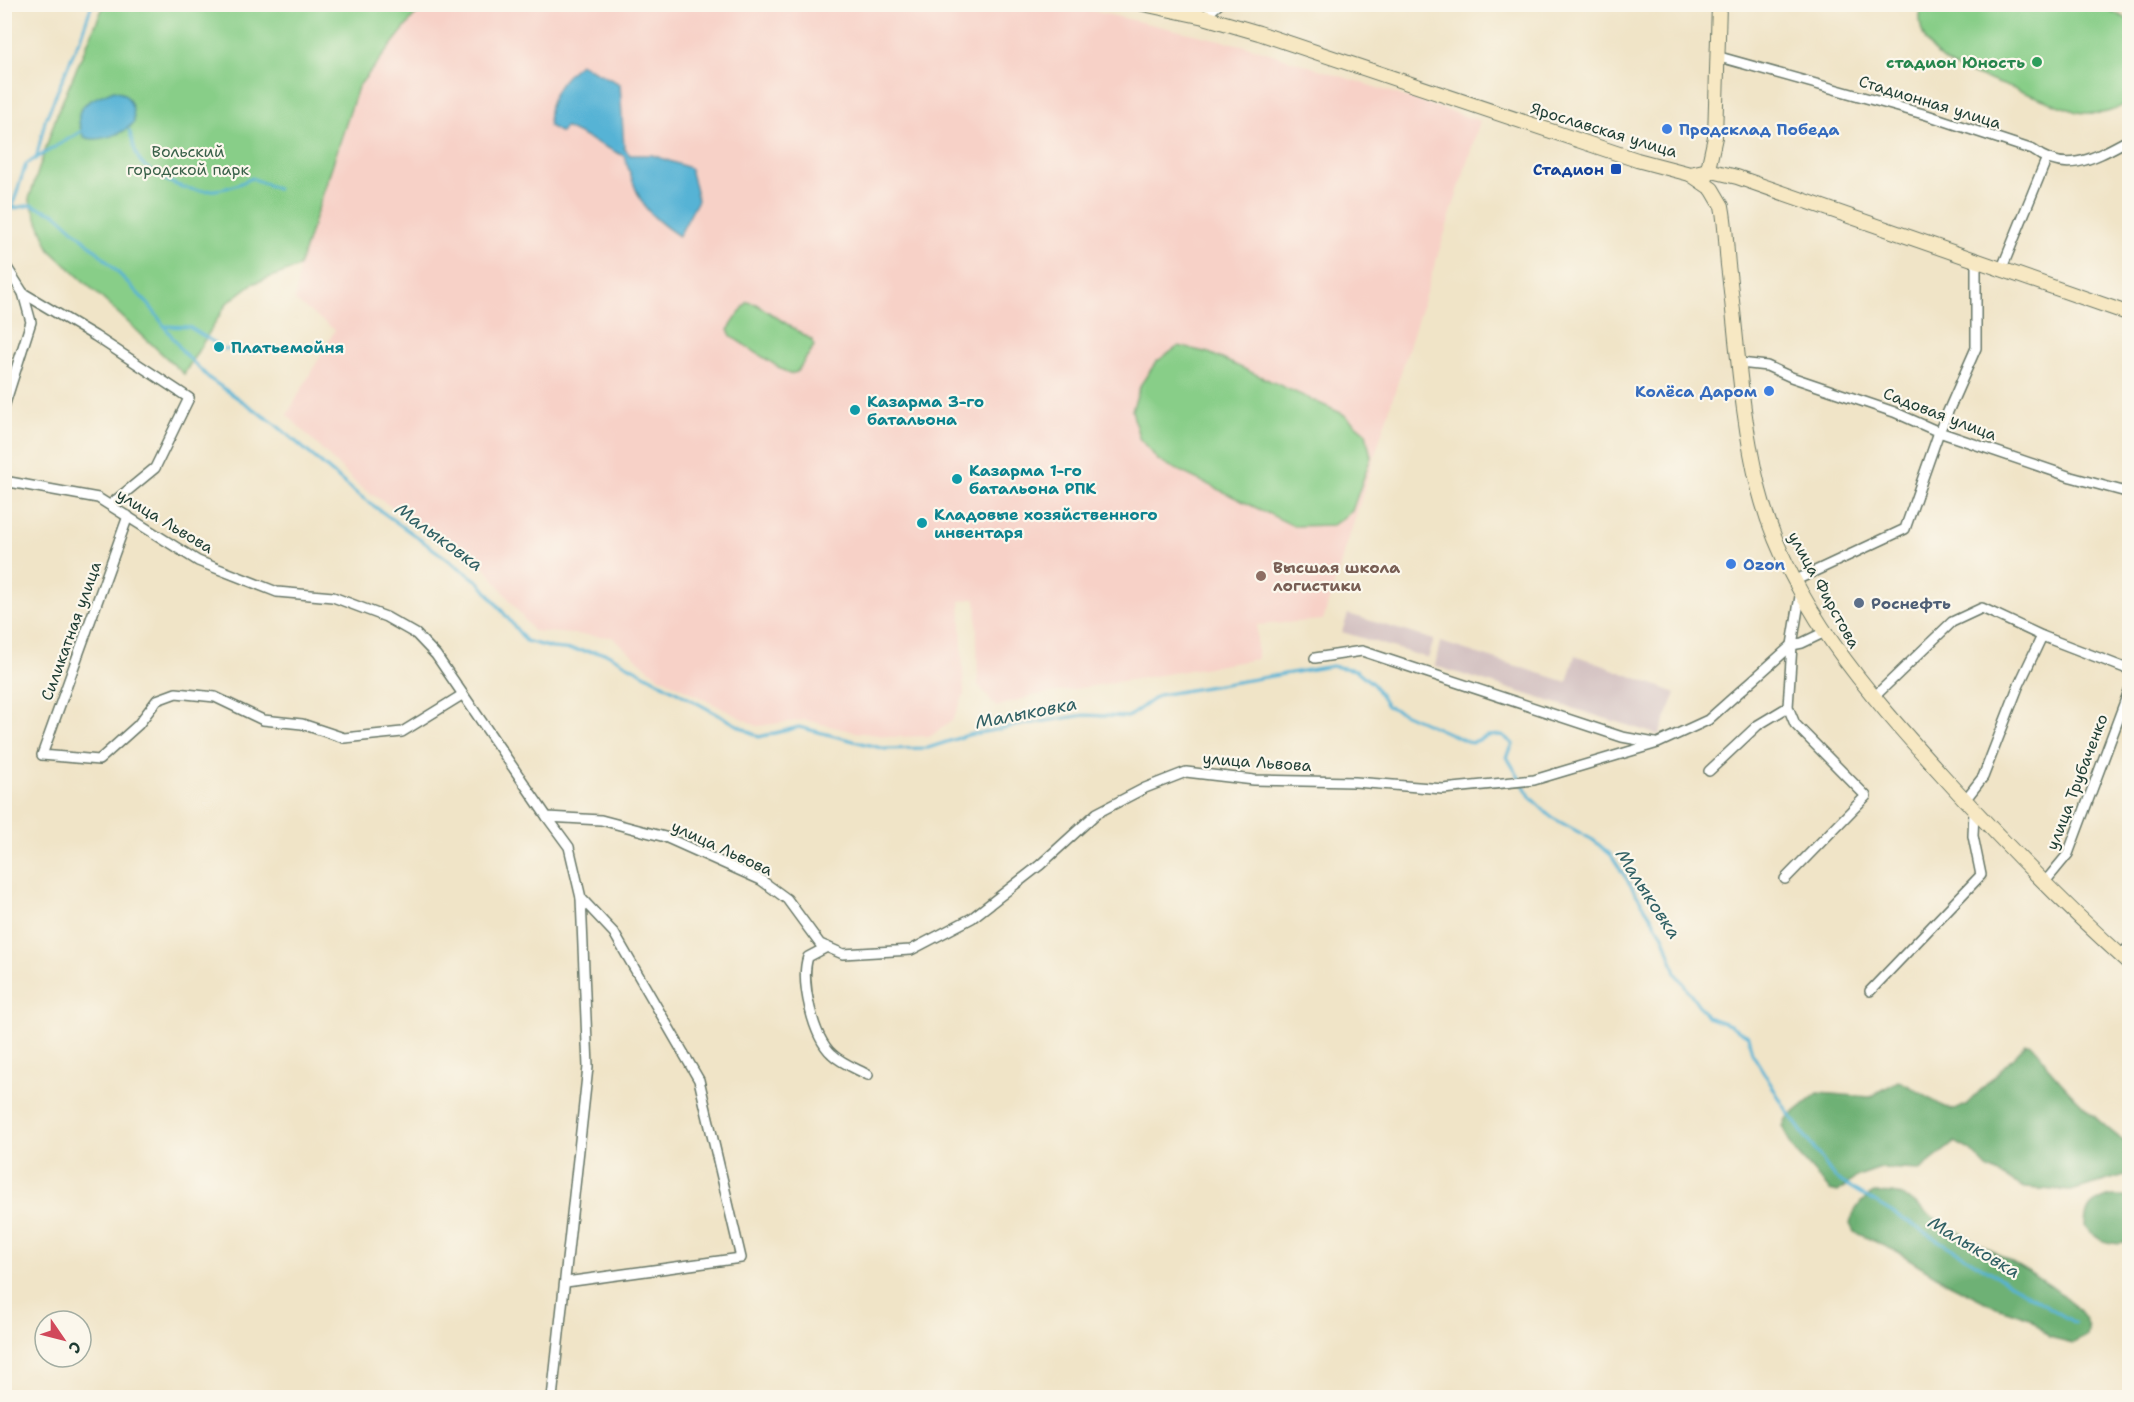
<svg xmlns="http://www.w3.org/2000/svg" width="2134" height="1402" font-family="'Shantell Sans',sans-serif">
	<style>
		.built { fill: #f7d1c7 }
		.industrial { fill: #d2bfc0 }
		.green { fill: #88ce88; stroke: #54865e; stroke-width: 1.5 }
		.forest { fill: #6eb174; stroke: #467754; stroke-width: 1.5 }
		.water { fill: #56b3d5; stroke: #3a7884; stroke-width: 1.5 }
		.lines { fill: none; stroke-linecap: round; stroke-linejoin: round }
		.stream { stroke: #56b3d5; stroke-width: 3 }
		.street-casing { stroke: #687767; stroke-width: 12 }
		.secondary-casing { stroke: #687767; stroke-width: 16 }
		.street { stroke: #fff; stroke-width: 9 }
		.secondary { stroke: #f7e8c3; stroke-width: 14 }
		.leisure-dot { fill: #2e9e5b; stroke: #fbf7ec; stroke-width: 2 }
		.shop-dot { fill: #3f7fe0; stroke: #fbf7ec; stroke-width: 2 }
		.transit-dot { fill: #1a4fb4; stroke: #fbf7ec; stroke-width: 2 }
		.culture-dot { fill: #0f9aa8; stroke: #fbf7ec; stroke-width: 2 }
		.education-dot { fill: #8d6e63; stroke: #fbf7ec; stroke-width: 2 }
		.service-dot { fill: #5c6f8a; stroke: #fbf7ec; stroke-width: 2 }
		.labels { text-anchor: middle; dominant-baseline: central; stroke-width: 4.5; stroke-linejoin: round; paint-order: stroke }
		.leisure-label { font-size: 16px; font-weight: bold; fill: #27864d; stroke: #fbf7ec; text-anchor: end }
		.street-label { font-size: 16px; fill: #1f3d34; stroke: #fbf7ec }
		.shop-label { font-size: 16px; font-weight: bold; fill: #366cbe; stroke: #fbf7ec; text-anchor: start }
		.park-label { font-size: 16px; fill: #396149; stroke: #fbf7ec }
		.transit-label { font-size: 16px; font-weight: bold; fill: #164399; stroke: #fbf7ec; text-anchor: end }
		.culture-label { font-size: 16px; font-weight: bold; fill: #0d838f; stroke: #fbf7ec; text-anchor: start }
		.education-label { font-size: 16px; font-weight: bold; fill: #785e54; stroke: #fbf7ec; text-anchor: start }
		.service-label { font-size: 16px; font-weight: bold; fill: #4e5e75; stroke: #fbf7ec; text-anchor: start }
		.water-label { font-size: 18px; font-style: italic; fill: #306064; stroke: #fbf7ec }
	</style>
	<rect width="100%" height="100%" fill="#fbf7ec"/>
	<filter id="ink" filterUnits="userSpaceOnUse"><feTurbulence type="fractalNoise" baseFrequency=".0167" numOctaves="2"/><feDisplacementMap in="SourceGraphic" scale="12" xChannelSelector="R" yChannelSelector="G"/><feConvolveMatrix kernelMatrix="1 2 1 2 8 2 1 2 1" color-interpolation-filters="sRGB"/></filter>
	<filter id="wash" filterUnits="userSpaceOnUse"><feTurbulence type="fractalNoise" baseFrequency=".008" numOctaves="4" result="noise"/><feDisplacementMap in="SourceGraphic" scale="24" xChannelSelector="R" yChannelSelector="G"/><feGaussianBlur stdDeviation="1.35" result="paint"/><feColorMatrix in="noise" values="0 0 0 0 0 0 0 0 0 0 0 0 0 0 0 0 0 1.4 0 .05"/><feComposite in="paint" operator="in"/></filter>
	<g filter="url(#wash)">
		<rect width="100%" height="100%" fill="#f0e4c7"/>
		<!-- built -->
		<polygon class="built" points="423,5 1067,5 1250,47 1480,121 1323,620 1257,625 1257,659 1032,696 996,707 978,685 976,598 960,601 964,695 953,719 931,736 894,737 855,732 805,720 757,726 656,675 612,637 533,631 485,567 359,486 287,415 335,330 295,301 299,267 358,87"/>
		<!-- industrial -->
		<g class="industrial">
			<polygon points="1348,614 1434,640 1428,658 1342,632"/>
			<polygon points="1440,642 1567,682 1575,655 1676,693 1659,735 1435,666"/>
		</g>
		<!-- green -->
		<g class="green">
			<path d="M1921,4H2098L2129,20V101C2112,114 2098,115 2077,112L1954,67C1929,52 1916,34 1921,4Z"/>
			<polygon points="104,5 423,5 358,87 299,267 252,284 227,303 184,374 50,250 29,199 57,114"/>
			<polygon points="747,302 756,304 812,340 814,346 797,372 789,374 732,337 728,330"/>
			<polygon points="1179,346 1209,353 1343,414 1366,433 1371,457 1352,511 1333,525 1294,526 1159,461 1139,438 1132,410 1141,384 1156,362"/>
		</g>
		<!-- forest -->
		<g class="forest">
			<path d="M2026,1044C2039,1044 2043,1061 2050,1070C2074,1098 2100,1124 2129,1145V1174L2071,1191L2025,1188L1987,1168L1970,1150L1955,1142L1920,1170L1881,1168L1858,1176L1838,1192L1830,1190L1793,1149L1783,1127L1786,1119L1818,1093L1870,1097L1898,1081C1912,1085 1945,1111 1954,1110C1959,1109 1963,1106 1967,1104Z"/>
			<path d="M1874,1193C1880,1193 1887,1192 1893,1193C1910,1196 1926,1213 1940,1222C1967,1240 2101,1299 2087,1336L2073,1343L2049,1337L2030,1318L1991,1305L1946,1282L1898,1252L1854,1232L1850,1224C1854,1209 1860,1201 1874,1193Z"/>
			<path d="M2110,1196H2129V1242C2113,1247 2095,1240 2085,1226C2085,1207 2093,1202 2110,1196Z"/>
		</g>
		<!-- water -->
		<g class="water">
			<path d="M580,64L620,84L624,148L630,155H652L690,168L698,200L679,236C639,210 639,198 624,156L565,127L561,133L549,126C546,99 560,80 580,64Z"/>
			<path d="M114,90C130,93 134,107 134,122C127,133 98,143 84,137C69,105 88,101 114,90Z"/>
		</g>
		<g class="lines">
			<!-- stream -->
			<g class="stream">
				<polyline points="79,42 92,4"/>
				<path d="M129,130C133,139 134,153 140,161C145,168 155,173 162,178C193,196 221,194 252,178L277,189"/>
				<polyline points="36,159 45,121 78,42"/>
				<polyline points="12,207 26,164 82,131"/>
				<polyline points="4,210 31,205 56,214 100,254 150,306 183,352 210,379 275,424 356,493 479,582 526,641 552,648 606,653 759,737 799,727 885,749 928,748 968,735 1021,725 1084,715 1128,717 1159,695 1332,666 1356,670 1374,685 1387,706 1471,743 1488,736 1502,735 1513,744 1507,757 1531,798 1551,817 1593,840 1611,855 1664,937 1676,973 1707,1017 1730,1025 1748,1036 1752,1053 1789,1114 1835,1178 2075,1323"/>
				<polyline points="165,326 189,327 215,343"/>
				<polyline points="224,349 252,353"/>
			</g>
		</g>
	</g>
	<g filter="url(#ink)">
		<g class="lines">
			<!-- street casing -->
			<g class="street-casing">
				<g id="street">
					<polyline points="1204,17 1219,4"/>
					<path d="M1716,56L1927,115L2033,150C2067,176 2096,157 2130,139"/>
					<polyline points="4,263 23,293 31,322 4,407"/>
					<polyline points="2002,268 2046,160"/>
					<polyline points="23,293 95,336 189,398 155,468 110,505"/>
					<polyline points="1740,363 1767,366 1791,377 1894,412 1939,432 2071,477 2130,493"/>
					<polyline points="4,481 98,498 198,561 277,592 333,597 386,617 416,634 436,655 547,817 601,820 665,837 761,880 787,899 820,944 843,954 911,950 972,918 1040,865 1097,813 1145,788 1186,772 1254,780 1355,782 1443,789 1534,780 1658,743 1708,720 1792,645 1802,643 1825,632"/>
					<polyline points="128,516 42,755 99,760 138,725 157,700 176,693 215,697 263,720 302,724 344,738 402,732 462,695"/>
					<polyline points="1796,580 1905,529 1939,432 1976,348 1976,258"/>
					<polyline points="1315,658 1362,651 1622,737 1655,743"/>
					<polyline points="1873,698 1952,622 1982,608 2042,636 2130,670"/>
					<polyline points="1709,771 1758,725 1788,707"/>
					<polyline points="1965,800 1983,777 2018,687 2042,636"/>
					<polyline points="547,817 569,847 581,898 588,1067 552,1398"/>
					<polyline points="1785,879 1866,796 1795,724 1788,707 1792,645 1801,590"/>
					<polyline points="2044,883 2068,854 2130,688"/>
					<path d="M827,947L808,957C800,981 813,1037 832,1054C841,1063 857,1069 868,1075"/>
					<polyline points="2120,955 2130,946"/>
					<polyline points="1870,991 1981,875 1973,836 1974,811"/>
					<polyline points="566,1282 741,1258 699,1080 614,933 581,898"/>
				</g>
			</g>
			<!-- secondary casing -->
			<g class="secondary-casing">
				<g id="secondary">
					<polyline points="1143,4 1204,17 1259,33 1637,160 1690,174 1708,170 1737,177 2130,314"/>
					<path d="M1690,174L1712,189L1722,206C1726,226 1726,245 1728,265C1737,339 1741,418 1759,490C1788,603 1867,692 1944,777C2003,842 2064,905 2130,964"/>
					<polyline points="1706,178 1715,137 1719,4"/>
				</g>
			</g>
			<!-- street -->
			<use href="#street" class="street"/>
			<!-- secondary -->
			<use href="#secondary" class="secondary"/>
		</g>
	</g>
	<!-- markers -->
	<circle class="leisure-dot" cx="2037" cy="62" r="6"/>
	<g class="shop-dot">
		<circle cx="1667" cy="129" r="6"/>
		<circle cx="1769" cy="391" r="6"/>
		<circle cx="1731" cy="564" r="6"/>
	</g>
	<rect class="transit-dot" x="1610" y="163" width="12" height="12" rx="3"/>
	<g class="culture-dot">
		<circle cx="219" cy="347" r="6"/>
		<circle cx="855" cy="410" r="6"/>
		<circle cx="957" cy="479" r="6"/>
		<circle cx="922" cy="523" r="6"/>
	</g>
	<circle class="education-dot" cx="1261" cy="576" r="6"/>
	<circle class="service-dot" cx="1859" cy="603" r="6"/>
	<g class="labels">
		<!-- leisure labels -->
		<g class="leisure-label">
			<text x="2025" y="62">стадион Юность</text>
		</g>
		<!-- street labels -->
		<g class="street-label">
			<text transform="translate(1930 102) rotate(17)">Стадионная улица</text>
			<text transform="translate(1604 130) rotate(17)">Ярославская улица</text>
			<text transform="translate(1940 414) rotate(21)">Садовая улица</text>
			<text transform="translate(165 521) rotate(31)">улица Львова</text>
			<text transform="translate(1824 590) rotate(61)">улица Фирстова</text>
			<text transform="translate(71 631) rotate(-70)">Силикатная улица</text>
			<text transform="translate(1257 762) rotate(4)">улица Львова</text>
			<text transform="translate(2077 782) rotate(-69)">улица Трубаченко</text>
			<text transform="translate(722 848) rotate(25)">улица Львова</text>
		</g>
		<!-- shop labels -->
		<g class="shop-label">
			<text x="1679" y="129">Продсклад Победа</text>
			<text x="1757" y="391" text-anchor="end">Колёса Даром</text>
			<text x="1743" y="564">Ozon</text>
		</g>
		<!-- park labels -->
		<g class="park-label">
			<text x="188" y="151">Вольский<tspan x="188" dy="18">городской парк</tspan></text>
		</g>
		<!-- transit labels -->
		<g class="transit-label">
			<text x="1604" y="169">Стадион</text>
		</g>
		<!-- culture labels -->
		<g class="culture-label">
			<text x="231" y="347">Платьемойня</text>
			<text x="867" y="401">Казарма 3-го<tspan x="867" dy="18">батальона</tspan></text>
			<text x="969" y="470">Казарма 1-го<tspan x="969" dy="18">батальона РПК</tspan></text>
			<text x="934" y="514">Кладовые хозяйственного<tspan x="934" dy="18">инвентаря</tspan></text>
		</g>
		<!-- education labels -->
		<g class="education-label">
			<text x="1273" y="567">Высшая школа<tspan x="1273" dy="18">логистики</tspan></text>
		</g>
		<!-- service labels -->
		<g class="service-label">
			<text x="1871" y="603">Роснефть</text>
		</g>
		<!-- water labels -->
		<g class="water-label">
			<text transform="translate(439 537) rotate(36)">Малыковка</text>
			<text transform="translate(1026 713) rotate(-11)">Малыковка</text>
			<text transform="translate(1648 894) rotate(57)">Малыковка</text>
			<text transform="translate(1974 1247) rotate(31)">Малыковка</text>
		</g>
	</g>
	<!-- margin -->
	<rect width="2134" height="1402" fill="none" stroke="#fbf7ec" stroke-width="24"/>
	<!-- north arrow -->
	<g transform="translate(63 1339) rotate(125)"><circle r="28" fill="#fbf7ec" stroke="#a3ada2" stroke-width="1.5"/>
	<path d="M0-4.5L10 22L0 15L-10 22Z" fill="#d1495b"/>
	<text y="-9" font-size="16" font-weight="bold" text-anchor="middle" fill="#1f3d34">С</text>
	</g>
</svg>
